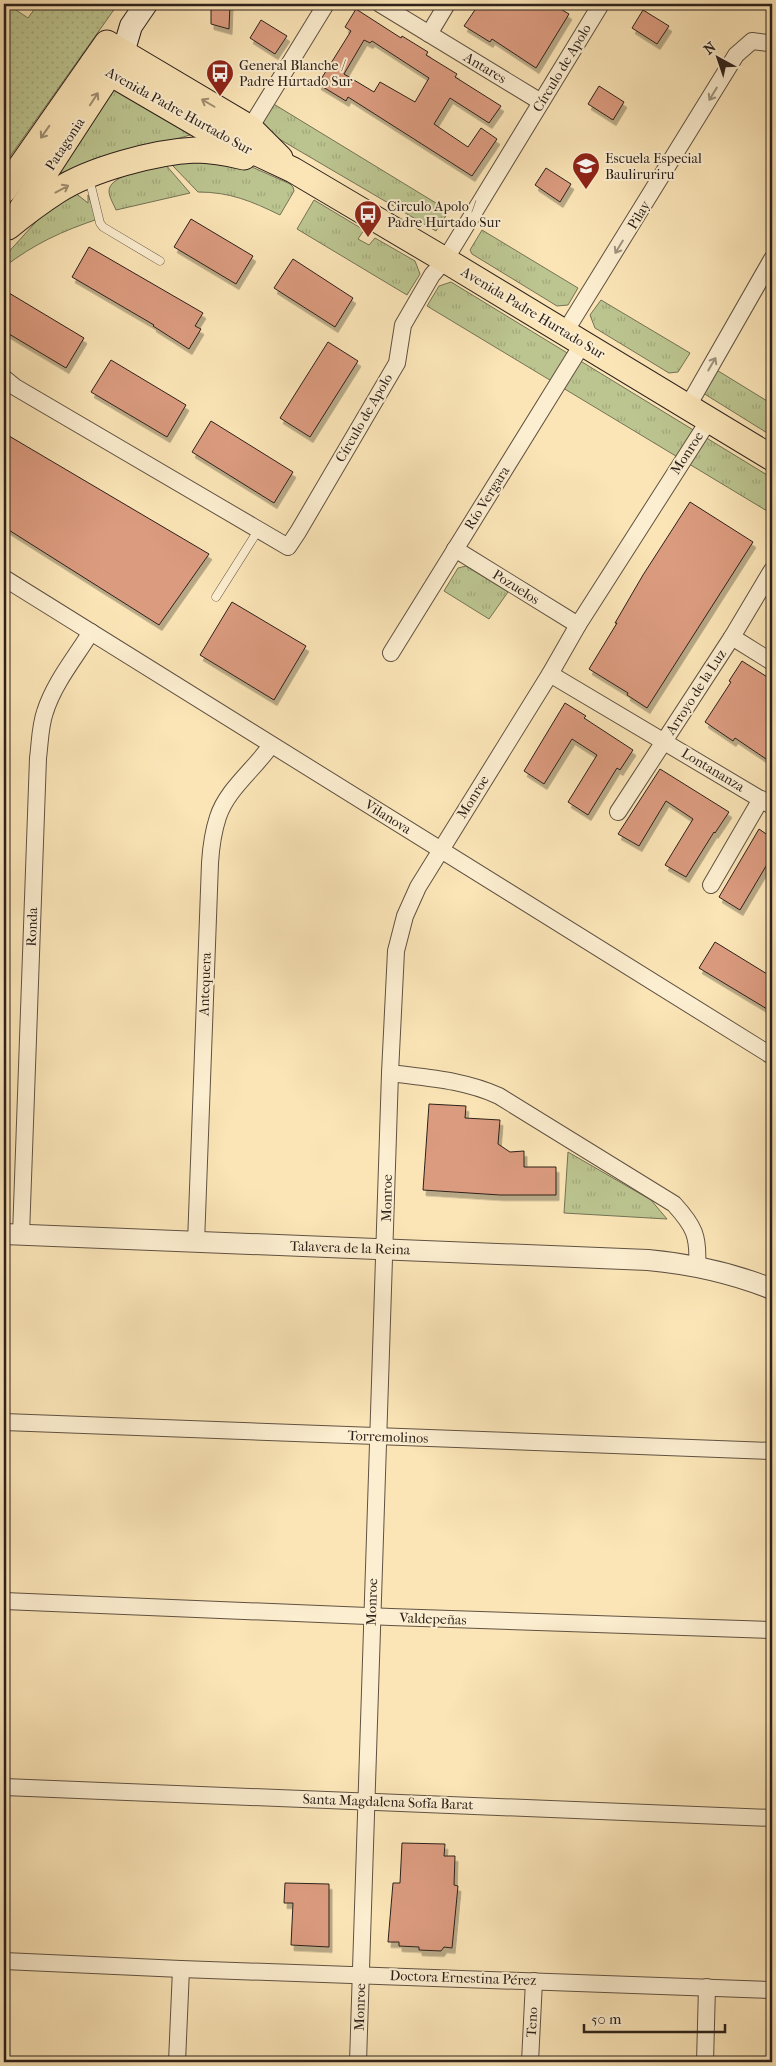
<svg xmlns="http://www.w3.org/2000/svg" width="776" height="2066" font-family="'IM FELL French Canon',serif">
	<style>
		.grass { fill: url(#grass-tufts); stroke: #747356 }
		.park { fill: url(#park-dots); stroke: #747356 }
		.building { fill: #db9b7f; stroke: #2c211b; fill-rule: evenodd; filter: url(#shadow) }
		.lines { fill: none; stroke-linecap: round; stroke-linejoin: round }
		.service-casing { stroke: #605242; stroke-width: 9 }
		.minor-casing { stroke: #605242; stroke-width: 18 }
		.tertiary-casing { stroke: #605242; stroke-width: 22 }
		.secondary-casing { stroke: #2c211b; stroke-width: 24 }
		.primary-casing { stroke: #2c211b; stroke-width: 27 }
		.service { stroke: #fceed0; stroke-width: 8 }
		.minor { stroke: #fceed0; stroke-width: 16 }
		.tertiary { stroke: #fceed0; stroke-width: 20 }
		.secondary { stroke: #fceed0; stroke-width: 22 }
		.primary { stroke: #fbe5b7; stroke-width: 25 }
		.oneway { stroke: #9e927f }
		.oneway2 { stroke: #9e8d71 }
		.labels { text-anchor: middle; dominant-baseline: central; stroke-width: 4; stroke-linejoin: round; paint-order: stroke }
		.poi-label { font-size: 14px; fill: #2c211b; stroke: #fceed0; text-anchor: start }
		.street-label { font-size: 14px; fill: #2c211b; stroke: #fceed0 }
	</style>
	<defs>
		<pattern id="grass-tufts" width="24" height="20" patternUnits="userSpaceOnUse" patternTransform="scale(1.25)"><rect width="24" height="20" fill="#bcc590"/><path d="M3 7l-1-3M5 7V3M7 7l1-3M15 17l-1-3M17 17v-4M19 17l1-3" fill="none" stroke="#a2a97c"/></pattern>
		<pattern id="park-dots" width="8" height="8" patternUnits="userSpaceOnUse" patternTransform="scale(1.25)"><rect width="8" height="8" fill="#bcc590"/><path d="M2 2h.1M6 6h.1" fill="none" stroke="#a2a97c" stroke-width="1.8" stroke-linecap="round"/></pattern>
		<filter id="shadow"><feDropShadow dx="3" dy="5.5" stdDeviation="0" flood-color="#0004"/></filter>
	</defs>
	<rect width="100%" height="100%" fill="#fbe5b7"/>
	<filter id="stains"><feTurbulence type="fractalNoise" baseFrequency=".004" numOctaves="4"/><feColorMatrix values="0 0 0 0 .2 0 0 0 0 .09 0 0 0 0 .02 0 0 0 .5 -.17"/></filter>
	<radialGradient id="worn" r=".72"><stop offset=".6" stop-color="#630" stop-opacity="0"/><stop offset="1" stop-color="#630" stop-opacity=".3"/></radialGradient>
	<!-- grass -->
	<g class="grass">
		<polygon points="114,89 190,133 190,135 60,173 59,170 108,93"/>
		<polygon points="272,103 449,211 436,231 257,126"/>
		<path d="M179,160L233,162L252,167L290,184L293,187L294,191L280,215C251,201 230,192 198,192L173,166L174,163Z"/>
		<path d="M165,164L190,193L116,210C114,205 109,197 109,191C109,175 151,168 165,164Z"/>
		<path d="M74,192L88,203V195L98,219C62,231 34,244 4,267V257L44,213Z"/>
		<polygon points="314,200 364,230 358,239 369,245 375,238 415,261 420,274 407,295 297,229"/>
		<polygon points="482,230 578,288 568,305 557,306 472,254 470,250"/>
		<polygon points="451,282 772,478 772,514 427,306 439,286"/>
		<polygon points="601,300 690,353 678,372 669,373 595,328 590,315"/>
		<polygon points="715,369 772,404 772,436 703,393"/>
		<polygon points="466,566 508,592 489,619 444,591 458,568"/>
		<polygon points="568,1152 651,1200 667,1219 564,1213"/>
	</g>
	<!-- park -->
	<polygon class="park" points="4,4 7,4 28,18 38,4 118,4 4,165"/>
	<!-- building -->
	<g class="building">
		<polygon points="211,4 230,4 229,29 211,24"/>
		<polygon points="479,4 552,4 569,14 536,68 492,39 490,42 464,26"/>
		<path d="M356,9L401,38L402,36L428,52L426,55L457,74L455,77L501,106L489,123L450,98L434,124L468,147L481,128L497,139L472,176L348,97L346,101L318,84L351,31L345,27ZM364,40L370,43L372,41L429,78L415,102L380,82L374,92L344,74Z"/>
		<polygon points="643,10 669,26 657,44 632,28"/>
		<polygon points="261,20 287,36 275,54 250,38"/>
		<polygon points="599,86 624,102 613,120 588,104"/>
		<polygon points="546,168 571,184 560,202 535,185"/>
		<polygon points="191,219 253,256 236,284 174,247"/>
		<polygon points="89,247 203,313 195,326 201,329 189,349 153,326 154,325 72,277"/>
		<polygon points="293,259 353,298 335,327 274,288"/>
		<polygon points="4,290 84,338 66,368 4,331"/>
		<polygon points="328,342 358,361 310,437 280,418"/>
		<polygon points="111,360 186,405 167,437 91,392"/>
		<polygon points="211,421 293,472 274,503 192,452"/>
		<polygon points="4,433 209,554 159,625 4,527"/>
		<polygon points="690,502 753,542 647,708 627,695 628,693 589,669 617,623 615,623 643,575"/>
		<polygon points="232,602 306,646 274,700 200,655"/>
		<polygon points="742,661 772,680 772,763 735,738 733,741 705,722 731,682 729,681"/>
		<polygon points="565,703 586,716 584,718 633,750 620,770 617,768 588,815 568,802 597,755 572,739 544,784 524,771"/>
		<polygon points="660,769 729,812 715,833 714,832 686,877 665,865 693,819 666,801 639,846 618,834"/>
		<polygon points="759,829 772,838 772,856 740,910 719,897"/>
		<polygon points="715,942 772,977 772,1012 699,968"/>
		<polygon points="429,1104 466,1106 465,1118 500,1120 498,1144 510,1152 524,1151 524,1167 556,1167 556,1195 500,1195 423,1190"/>
		<polygon points="402,1843 445,1844 444,1856 455,1856 454,1885 458,1886 452,1948 444,1947 441,1951 419,1950 419,1947 399,1946 399,1942 388,1942 393,1883 400,1883"/>
		<polygon points="285,1883 329,1884 329,1947 291,1945 293,1903 284,1903"/>
	</g>
	<g class="lines">
		<!-- service casing -->
		<g class="service-casing">
			<g id="service">
				<polyline points="89,178 100,223 103,227 160,261"/>
				<polyline points="216,597 259,529"/>
			</g>
		</g>
		<!-- minor casing -->
		<g class="minor-casing">
			<g id="minor">
				<polyline points="380,4 541,102"/>
				<polyline points="429,34 447,4"/>
				<polyline points="250,128 326,4"/>
				<polyline points="565,332 736,55 752,41 768,43 772,45"/>
				<polyline points="4,378 15,387 288,547 298,532 397,363 403,325 432,275 445,260 601,4"/>
				<polyline points="688,406 772,259"/>
				<polyline points="455,549 578,625"/>
				<polyline points="4,578 772,1056"/>
				<polyline points="732,637 772,662"/>
				<polyline points="391,653 583,343"/>
				<polyline points="550,674 772,806"/>
				<polyline points="618,812 732,637 772,570"/>
				<polyline points="711,885 761,799"/>
				<path d="M390,1073C428,1078 464,1080 499,1096L674,1204C694,1226 699,1236 697,1266"/>
				<path d="M21,1235L38,758C40,743 40,726 45,712C54,683 75,658 91,632"/>
				<path d="M196,1243L210,863C211,847 213,832 218,817C227,789 255,769 271,745"/>
				<polyline points="4,1422 772,1451"/>
				<polyline points="4,1601 391,1617 772,1630"/>
				<polyline points="4,1787 772,1818"/>
				<polyline points="4,1961 181,1969 772,1990"/>
				<polyline points="177,2062 181,1969"/>
				<polyline points="358,2062 390,1073 396,951 405,916 418,887 550,674 578,625 709,420"/>
				<polyline points="530,2062 534,1981"/>
				<polyline points="705,2062 707,1987"/>
			</g>
		</g>
		<!-- tertiary casing -->
		<g class="tertiary-casing">
			<path id="tertiary" d="M4,1234L648,1260C691,1264 732,1273 772,1289"/>
		</g>
		<!-- secondary casing -->
		<g class="secondary-casing">
			<polyline id="secondary" points="123,53 131,26 146,4"/>
		</g>
		<!-- primary casing -->
		<g class="primary-casing">
			<g id="primary">
				<polyline points="93,63 206,129 293,170 445,260 772,458"/>
				<polyline points="4,190 107,43 250,128 280,158"/>
				<polyline points="22,208 119,59"/>
				<path d="M8,227C24,214 40,202 57,191C91,169 155,152 195,150C211,150 228,153 244,157"/>
			</g>
		</g>
		<!-- service -->
		<use href="#service" class="service"/>
		<!-- minor -->
		<use href="#minor" class="minor"/>
		<!-- tertiary -->
		<use href="#tertiary" class="tertiary"/>
		<!-- secondary -->
		<use href="#secondary" class="secondary"/>
		<!-- primary -->
		<use href="#primary" class="primary"/>
	</g>
	<!-- one-way arrows -->
	<defs><path id="oneway-shaft" d="M-6 0H5M1.5-3L5.5 0L1.5 3" fill="none" stroke-width="1.6" stroke-linecap="round" stroke-linejoin="round" transform="scale(1.25)"/></defs>
	<g class="oneway">
		<use href="#oneway-shaft" transform="translate(713 94) rotate(121)"/>
		<use href="#oneway-shaft" transform="translate(619 247) rotate(121)"/>
		<use href="#oneway-shaft" transform="translate(712 364) rotate(-60)"/>
	</g>
	<g class="oneway2">
		<use href="#oneway-shaft" transform="translate(94 99) rotate(-57)"/>
		<use href="#oneway-shaft" transform="translate(208 103) rotate(-150)"/>
		<use href="#oneway-shaft" transform="translate(45 132) rotate(125)"/>
		<use href="#oneway-shaft" transform="translate(62 189) rotate(-28)"/>
	</g>
	<!-- icons -->
	<defs>
		<g id="bus-pin" transform="scale(1.4375)"><path d="M0 17L-7.5 6A9.5 9.5 0 1 1 7.5 6Z" fill="#8f2418" stroke="#fceed0"/><path d="M-5-6H5V4H4V6H2V4H-2V6H-4V4H-5ZM-3.5-4V0h7V-4ZM-3.5 1.2v1.5H-2V1.2ZM2 1.2v1.5H3.5V1.2Z" fill="#fff"/></g>
		<g id="school-pin" transform="scale(1.4375)"><path d="M0 17L-7.5 6A9.5 9.5 0 1 1 7.5 6Z" fill="#8f2418" stroke="#fceed0"/><path d="M0-5L7-2L0 1L-7-2ZM-4 1L0 2.5L4 1V4Q0 6-4 4Z" fill="#fff"/></g>
	</defs>
	<g fill-rule="evenodd">
		<use href="#bus-pin" x="220" y="73"/>
		<use href="#school-pin" x="586" y="166"/>
		<use href="#bus-pin" x="368" y="214"/>
	</g>
	<g class="labels">
		<!-- poi labels -->
		<g class="poi-label">
			<text x="239" y="65">General Blanche /<tspan x="239" dy="16">Padre Hurtado Sur</tspan></text>
			<text x="605" y="158">Escuela Especial<tspan x="605" dy="16">Bauliruriru</tspan></text>
			<text x="387" y="206">Circulo Apolo /<tspan x="387" dy="16">Padre Hurtado Sur</tspan></text>
		</g>
		<!-- street labels -->
		<g class="street-label">
			<text transform="translate(485 68) rotate(31)">Antares</text>
			<text transform="translate(562 68) rotate(-59)">Círculo de Apolo</text>
			<text transform="translate(179 111) rotate(29)">Avenida Padre Hurtado Sur</text>
			<text transform="translate(65 144) rotate(-57)">Patagonia</text>
			<text transform="translate(639 215) rotate(-59)">Pilay</text>
			<text transform="translate(533 313) rotate(31)">Avenida Padre Hurtado Sur</text>
			<text transform="translate(364 418) rotate(-60)">Círculo de Apolo</text>
			<text transform="translate(687 453) rotate(-57)">Monroe</text>
			<text transform="translate(487 498) rotate(-58)">Río Vergara</text>
			<text transform="translate(516 587) rotate(32)">Pozuelos</text>
			<text transform="translate(696 692) rotate(-57)">Arroyo de la Luz</text>
			<text transform="translate(713 770) rotate(31)">Lontananza</text>
			<text transform="translate(473 797) rotate(-58)">Monroe</text>
			<text transform="translate(388 817) rotate(32)">Vilanova</text>
			<text transform="translate(32 927) rotate(-88)">Ronda</text>
			<text transform="translate(205 984) rotate(-88)">Antequera</text>
			<text transform="translate(387 1198) rotate(-89)">Monroe</text>
			<text transform="translate(350 1248) rotate(2)">Talavera de la Reina</text>
			<text transform="translate(388 1437) rotate(2)">Torremolinos</text>
			<text transform="translate(372 1602) rotate(-88)">Monroe</text>
			<text transform="translate(433 1619) rotate(2)">Valdepeñas</text>
			<text transform="translate(388 1802) rotate(2)">Santa Magdalena Sofía Barat</text>
			<text transform="translate(463 1978) rotate(2)">Doctora Ernestina Pérez</text>
			<text transform="translate(360 2007) rotate(-88)">Monroe</text>
			<text transform="translate(532 2022) rotate(-87)">Teno</text>
		</g>
	</g>
	<!-- margin -->
	<rect width="776" height="2066" fill="none" stroke="#fbe5b7" stroke-width="20"/>
	<rect x="5" y="5" width="766" height="2056" fill="none" stroke="#2c211b" stroke-width="2.5"/>
	<rect x="10" y="10" width="756" height="2046" fill="none" stroke="#2c211b"/>
	<!-- north arrow -->
	<g transform="translate(718 58) rotate(320)" stroke="#fceed0" stroke-width="4" paint-order="stroke">
	<path d="M0-4L9 19L0 12L-9 19Z" fill="#2c211b"/>
	<text y="-8" font-size="14" font-weight="bold" text-anchor="middle" fill="#2c211b">N</text>
	</g>
	<!-- scale -->
	<path d="M584 2024v8h141v-8" fill="none" stroke="#2c211b" stroke-width="2.5"/>
	<text x="591" y="2024" font-size="15" fill="#2c211b" stroke="#fceed0" stroke-width="4" paint-order="stroke">50 m</text>
	<rect width="100%" height="100%" filter="url(#stains)"/>
	<rect width="100%" height="100%" fill="url(#worn)"/>
</svg>
